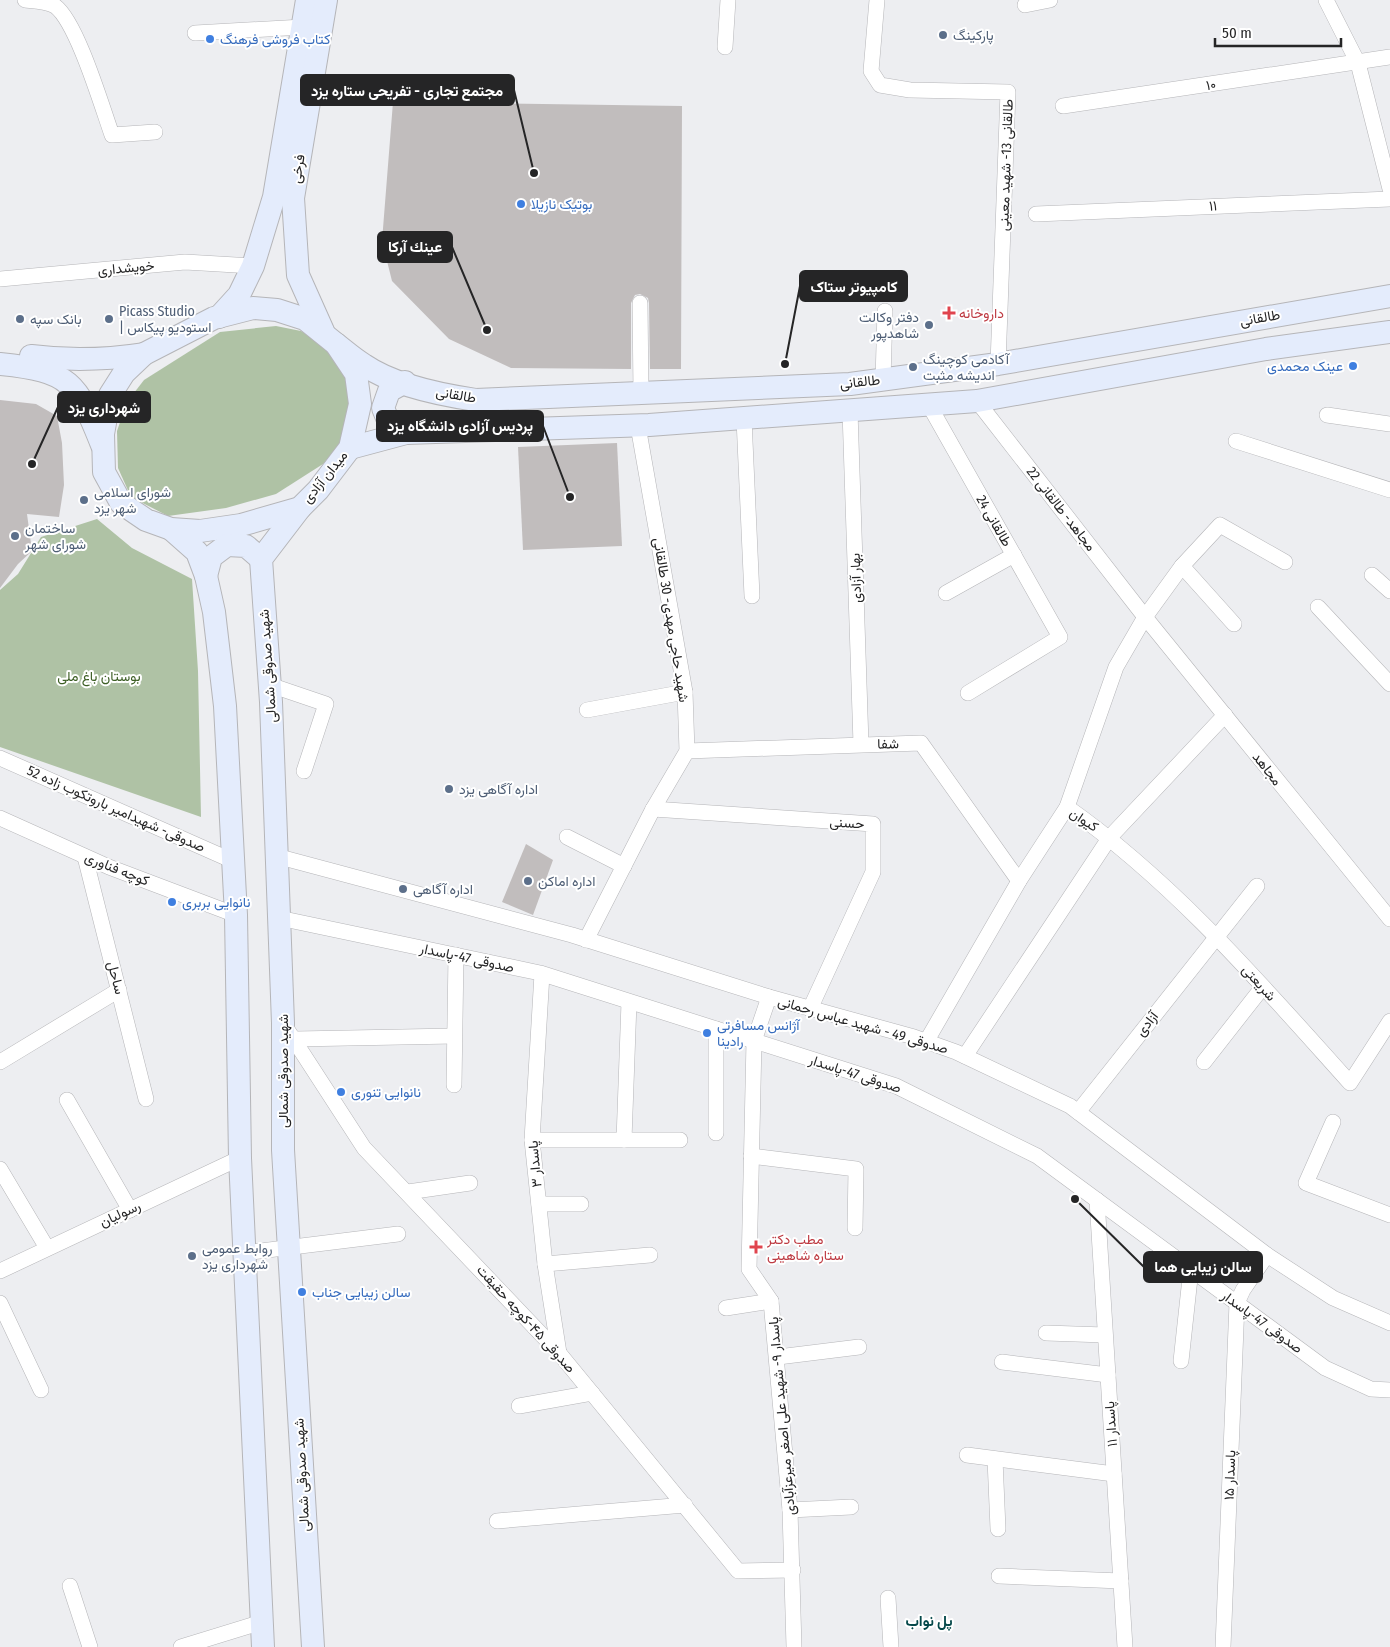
<svg xmlns="http://www.w3.org/2000/svg" width="1390" height="1647" font-family="'Fira Sans Condensed',Vazirmatn,sans-serif">
	<style>
		.green { fill: #afc2a5 }
		.building { fill: #c1bdbd }
		.lines { fill: none; stroke-linecap: round; stroke-linejoin: round }
		.street-casing { stroke: #b5b5b8; stroke-width: 16 }
		.secondary-casing { stroke: #b5b5b8; stroke-width: 24 }
		.street { stroke: #fff; stroke-width: 15 }
		.secondary { stroke: #e4ecfc; stroke-width: 22 }
		.service-dot { fill: #5c6f8a; stroke: #fff; stroke-width: 2 }
		.shop-dot { fill: #3f7fe0; stroke: #fff; stroke-width: 2 }
		.health-dot { fill: #e0444e; stroke: #fff; stroke-width: 2 }
		.labels { text-anchor: middle; dominant-baseline: central; stroke-width: 4; stroke-linejoin: round; paint-order: stroke }
		.service-label { font-size: 14px; fill: #4e5e75; stroke: #fff; text-anchor: start }
		.shop-label { font-size: 14px; fill: #366cbe; stroke: #fff; text-anchor: start }
		.street-label { font-size: 14px; fill: #252526; stroke: #fff }
		.health-label { font-size: 14px; fill: #be3a42; stroke: #fff; text-anchor: start }
		.park-label { font-size: 14px; fill: #3c5e24; stroke: #fff }
		.neighbourhood-label { font-size: 15px; font-weight: bold; fill: #05484a; stroke: #fff }
		.leader { fill: none; stroke: #252526; stroke-width: 2 }
		.callout-dot { fill: #252526; stroke: #fff; stroke-width: 2 }
		.callout { fill: #252526; stroke: #252526; stroke-width: 2 }
		.callout-label { font-size: 15px; text-anchor: middle; font-weight: bold; fill: #fff }
	</style>
	<rect width="100%" height="100%" fill="#edeef1"/>
	<!-- green -->
	<g class="green">
		<polygon points="276,326 301,331 319,342 332,353 348,381 352,402 340,445 323,464 276,494 226,508 168,516 131,497 118,468 117,431 127,402 144,380 220,332"/>
		<polygon points="97,519 132,548 192,579 198,671 201,817 0,747 0,590 18,574 41,537"/>
	</g>
	<!-- building -->
	<g class="building">
		<polygon points="393,102 682,106 681,369 650,369 649,303 648,298 640,294 635,295 631,303 631,369 511,368 449,339 392,281 382,241"/>
		<polygon points="0,400 36,404 57,416 62,443 64,485 59,517 27,514 32,551 18,564 0,588"/>
		<polygon points="617,443 622,546 523,550 518,447"/>
		<polygon points="526,844 553,860 533,915 502,902"/>
	</g>
	<g class="lines">
		<!-- street casing -->
		<g class="street-casing">
			<g id="street">
				<path d="M25,0C36,1 46,1 55,6C77,22 102,107 112,135L155,132"/>
				<polyline points="877,0 871,71 880,85 910,90 1008,92 998,364"/>
				<polyline points="1326,0 1358,63 1390,189"/>
				<polyline points="1025,5 1050,0"/>
				<polyline points="195,33 303,27"/>
				<polyline points="725,47 728,0"/>
				<polyline points="1063,106 1390,57"/>
				<polyline points="1036,214 1390,199"/>
				<polyline points="0,279 185,262 253,266"/>
				<polyline points="640,303 641,393"/>
				<polyline points="883,380 885,311"/>
				<polyline points="977,401 1145,617 1390,919"/>
				<polyline points="929,405 1060,637 968,693"/>
				<polyline points="850,411 861,744"/>
				<polyline points="1327,415 1390,424"/>
				<polyline points="744,419 752,596"/>
				<polyline points="1236,441 1390,490"/>
				<polyline points="1182,566 1234,624"/>
				<polyline points="1372,575 1390,591"/>
				<polyline points="946,593 1014,555"/>
				<polyline points="1318,607 1390,684"/>
				<polyline points="270,685 326,704 304,771"/>
				<polyline points="587,710 685,692"/>
				<polyline points="687,751 921,743 1019,881"/>
				<polyline points="0,758 233,861"/>
				<path d="M1067,807C1175,883 1262,985 1350,1083L1390,1021"/>
				<polyline points="653,809 873,824 873,872 810,1009"/>
				<polyline points="0,818 109,867 236,915"/>
				<polyline points="567,837 624,866"/>
				<polyline points="276,856 572,935 769,997 914,1037 956,1052 1070,1106 1267,1255 1333,1298 1390,1323"/>
				<polyline points="85,857 146,1099"/>
				<polyline points="279,918 540,973 896,1086 1037,1156 1325,1368 1371,1389 1390,1390"/>
				<polyline points="586,940 653,809 687,751 685,692 638,426"/>
				<polyline points="542,974 532,1140 545,1264 559,1353"/>
				<polyline points="769,997 754,1041 749,1269 771,1301 790,1510 794,1647"/>
				<polyline points="283,1023 364,1148 559,1353 738,1571 793,1570"/>
				<polyline points="716,1029 716,1133"/>
				<polyline points="296,1039 454,1036"/>
				<polyline points="926,1042 1019,881 1067,807 1116,667 1145,617 1182,566 1220,525 1285,562"/>
				<polyline points="965,1056 1110,837 1225,715"/>
				<polyline points="0,1062 119,990"/>
				<polyline points="1204,1062 1262,988"/>
				<polyline points="454,1085 456,955"/>
				<polyline points="67,1100 130,1210"/>
				<polyline points="1078,1112 1257,886"/>
				<polyline points="1333,1122 1306,1183 1390,1215"/>
				<polyline points="532,1140 680,1140"/>
				<polyline points="624,1140 629,1002"/>
				<polyline points="751,1156 856,1169 855,1228"/>
				<polyline points="0,1169 47,1248"/>
				<polyline points="408,1192 470,1183"/>
				<polyline points="1097,1200 1125,1647"/>
				<polyline points="539,1204 581,1204"/>
				<polyline points="244,1253 398,1234"/>
				<polyline points="545,1264 650,1255"/>
				<polyline points="0,1271 240,1158"/>
				<polyline points="0,1303 41,1390"/>
				<polyline points="726,1308 771,1301"/>
				<polyline points="1046,1333 1105,1335"/>
				<polyline points="778,1357 859,1347"/>
				<polyline points="1181,1361 1191,1269"/>
				<polyline points="1002,1362 1108,1375"/>
				<polyline points="519,1406 592,1393"/>
				<polyline points="967,1455 1114,1474"/>
				<polyline points="995,1459 998,1529"/>
				<polyline points="790,1510 851,1507"/>
				<polyline points="497,1521 685,1505"/>
				<polyline points="999,1576 1121,1581"/>
				<polyline points="70,1586 90,1647"/>
				<polyline points="888,1598 891,1647"/>
				<polyline points="181,1647 262,1622"/>
				<polyline points="1223,1647 1237,1303 1243,1290 1267,1255"/>
			</g>
		</g>
		<!-- secondary casing -->
		<g class="secondary-casing">
			<g id="secondary">
				<polygon points="253,308 277,310 305,319 336,344 356,374 360,404 350,448 318,490 300,508 241,525 200,531 171,529 146,520 121,503 104,472 103,434 110,395 124,373 144,354 214,318"/>
				<polyline points="219,317 239,295 253,266 274,197 307,0"/>
				<polyline points="323,331 298,275 293,198 326,0"/>
				<path d="M336,344C345,351 354,359 364,365C393,385 442,395 476,400L850,384L998,364L1390,296"/>
				<path d="M31,356C70,361 105,360 144,354"/>
				<path d="M0,364C70,371 77,382 102,445"/>
				<polyline points="405,382 389,391 383,408 390,425 406,433"/>
				<polyline points="350,448 406,433 649,425 977,401 1266,349 1390,332"/>
				<polyline points="300,508 261,559 271,702 283,1023 283,1150 313,1647"/>
				<polyline points="171,529 197,552 206,576 214,612 225,706 236,915 240,1158 263,1647"/>
				<polyline points="206,576 211,557 227,545 246,546 261,559"/>
			</g>
		</g>
		<!-- street -->
		<use href="#street" class="street"/>
		<!-- secondary -->
		<use href="#secondary" class="secondary"/>
	</g>
	<!-- markers -->
	<g class="service-dot">
		<circle cx="943" cy="35" r="5"/>
		<circle cx="20" cy="319" r="5"/>
		<circle cx="109" cy="319" r="5"/>
		<circle cx="929" cy="325" r="5"/>
		<circle cx="913" cy="367" r="5"/>
		<circle cx="84" cy="500" r="5"/>
		<circle cx="15" cy="536" r="5"/>
		<circle cx="449" cy="789" r="5"/>
		<circle cx="528" cy="881" r="5"/>
		<circle cx="403" cy="889" r="5"/>
		<circle cx="192" cy="1256" r="5"/>
	</g>
	<g class="shop-dot">
		<circle cx="210" cy="39" r="5"/>
		<circle cx="521" cy="204" r="5"/>
		<circle cx="1353" cy="366" r="5"/>
		<circle cx="172" cy="902" r="5"/>
		<circle cx="707" cy="1033" r="5"/>
		<circle cx="341" cy="1092" r="5"/>
		<circle cx="302" cy="1292" r="5"/>
	</g>
	<g class="health-dot">
		<path d="M946.5 305.5h5v5h5v5h-5v5h-5v-5h-5v-5h5z"/>
		<path d="M753.5 1239.5h5v5h5v5h-5v5h-5v-5h-5v-5h5z"/>
	</g>
	<g class="labels">
		<!-- service labels -->
		<g class="service-label">
			<text x="953" y="35">پارکینگ</text>
			<text x="119" y="311">Picass Studio<tspan x="119" dy="16">| استودیو پیکاس</tspan></text>
			<text x="919" y="317" text-anchor="end">دفتر وکالت<tspan x="919" dy="16">شاهدپور</tspan></text>
			<text x="30" y="319">بانک سپه</text>
			<text x="923" y="359">آکادمی کوچینگ<tspan x="923" dy="16">اندیشه مثبت</tspan></text>
			<text x="94" y="492">شورای اسلامی<tspan x="94" dy="16">شهر یزد</tspan></text>
			<text x="25" y="528">ساختمان<tspan x="25" dy="16">شورای شهر</tspan></text>
			<text x="459" y="789">اداره آگاهی یزد</text>
			<text x="538" y="881">اداره اماکن</text>
			<text x="413" y="889">اداره آگاهی</text>
			<text x="202" y="1248">روابط عمومی<tspan x="202" dy="16">شهرداری یزد</tspan></text>
		</g>
		<!-- shop labels -->
		<g class="shop-label">
			<text x="220" y="39">کتاب فروشی فرهنگ</text>
			<text x="531" y="204">بوتیک نازیلا</text>
			<text x="1343" y="366" text-anchor="end">عینک محمدی</text>
			<text x="182" y="902">نانوایی بربری</text>
			<text x="717" y="1025">آژانس مسافرتی<tspan x="717" dy="16">رادینا</tspan></text>
			<text x="351" y="1092">نانوایی تنوری</text>
			<text x="312" y="1292">سالن زیبایی جناب</text>
		</g>
		<!-- street labels -->
		<g class="street-label">
			<text transform="translate(1211 85) rotate(-8)">۱۰</text>
			<text transform="translate(1006 165) rotate(-88)">طالقانی 13- شهید معینی</text>
			<text transform="translate(298 169) rotate(-81)">فرخی</text>
			<text transform="translate(1213 206) rotate(-3)">۱۱</text>
			<text transform="translate(126 268) rotate(-5)">خویشداری</text>
			<text transform="translate(1260 318) rotate(-10)">طالقانی</text>
			<text transform="translate(860 382) rotate(-6)">طالقانی</text>
			<text transform="translate(456 395) rotate(10)">طالقانی</text>
			<text transform="translate(325 477) rotate(-51)">میدان آزادی</text>
			<text transform="translate(1061 509) rotate(52)">مجاهد- طالقانی 22</text>
			<text transform="translate(994 521) rotate(60)">طالقانی 24</text>
			<text transform="translate(856 578) rotate(-92)">بهار آزادی</text>
			<text transform="translate(671 620) rotate(81)">شهید حاجی مهدی- 30 طالقانی</text>
			<text transform="translate(268 666) rotate(-94)">شهید صدوقی شمالی</text>
			<text transform="translate(888 744) rotate(-1)">شفا</text>
			<text transform="translate(1267 769) rotate(52)">مجاهد</text>
			<text transform="translate(116 809) rotate(24)">52 صدوقی- شهیدامیر باروتکوب زاده</text>
			<text transform="translate(1084 820) rotate(33)">کیوان</text>
			<text transform="translate(847 823) rotate(4)">حسنی</text>
			<text transform="translate(117 869) rotate(22)">کوچه فناوری</text>
			<text transform="translate(467 958) rotate(12)">صدوقی 47-پاسدار</text>
			<text transform="translate(116 978) rotate(76)">ساحل</text>
			<text transform="translate(1259 983) rotate(48)">شریعتی</text>
			<text transform="translate(1147 1024) rotate(-52)">آزادی</text>
			<text transform="translate(863 1025) rotate(16)">صدوقی 49 - شهید عباس رحمانی</text>
			<text transform="translate(283 1071) rotate(-90)">شهید صدوقی شمالی</text>
			<text transform="translate(855 1074) rotate(18)">صدوقی 47-پاسدار</text>
			<text transform="translate(535 1164) rotate(-95)">پاسدار ۳</text>
			<text transform="translate(120 1214) rotate(-25)">رسولیان</text>
			<text transform="translate(526 1319) rotate(48)">صدوقی ۴۵-کوچه حقیقت</text>
			<text transform="translate(1262 1322) rotate(36)">صدوقی 47-پاسدار</text>
			<text transform="translate(782 1416) rotate(-95)">پاسدار ۹- شهید علی اصغر میرعزآبادی</text>
			<text transform="translate(1111 1424) rotate(-94)">پاسدار ۱۱</text>
			<text transform="translate(302 1475) rotate(-93)">شهید صدوقی شمالی</text>
			<text transform="translate(1230 1475) rotate(-88)">پاسدار ۱۵</text>
		</g>
		<!-- health labels -->
		<g class="health-label">
			<text x="959" y="313">داروخانه</text>
			<text x="767" y="1239">مطب دکتر<tspan x="767" dy="16">ستاره شاهینی</tspan></text>
		</g>
		<!-- park labels -->
		<g class="park-label">
			<text x="99" y="676">بوستان باغ ملی</text>
		</g>
		<!-- neighbourhood labels -->
		<g class="neighbourhood-label">
			<text x="929" y="1621">پل نواب</text>
		</g>
	</g>
	<!-- callouts -->
	<path class="leader" d="M534 173L514 90M487 330L452 247M785 364L800 286M32 464L58 407M570 497L543 426M1075 1199L1144 1267"/>
	<g class="callout-dot">
		<circle cx="534" cy="173" r="5"/>
		<circle cx="487" cy="330" r="5"/>
		<circle cx="785" cy="364" r="5"/>
		<circle cx="32" cy="464" r="5"/>
		<circle cx="570" cy="497" r="5"/>
		<circle cx="1075" cy="1199" r="5"/>
	</g>
	<g class="callout">
		<rect x="301" y="75" width="213" height="30" rx="5"/>
		<rect x="378" y="232" width="74" height="30" rx="5"/>
		<rect x="800" y="271" width="107" height="30" rx="5"/>
		<rect x="58" y="392" width="92" height="30" rx="5"/>
		<rect x="377" y="411" width="166" height="30" rx="5"/>
		<rect x="1144" y="1252" width="118" height="30" rx="5"/>
	</g>
	<g class="callout-label">
		<text x="407" y="96">مجتمع تجاری - تفریحی ستاره یزد</text>
		<text x="415" y="252">عينك آركا</text>
		<text x="854" y="292">کامپیوتر ستاک</text>
		<text x="104" y="413">شهرداری یزد</text>
		<text x="460" y="431">پردیس آزادی دانشگاه یزد</text>
		<text x="1203" y="1272">سالن زیبایی هما</text>
	</g>
	<!-- scale -->
	<path d="M1215 38v8h126v-8" fill="none" stroke="#252526" stroke-width="2.5"/>
	<text x="1222" y="38" font-size="15" fill="#252526" stroke="#ffffff" stroke-width="4" paint-order="stroke">50 m</text>
</svg>
